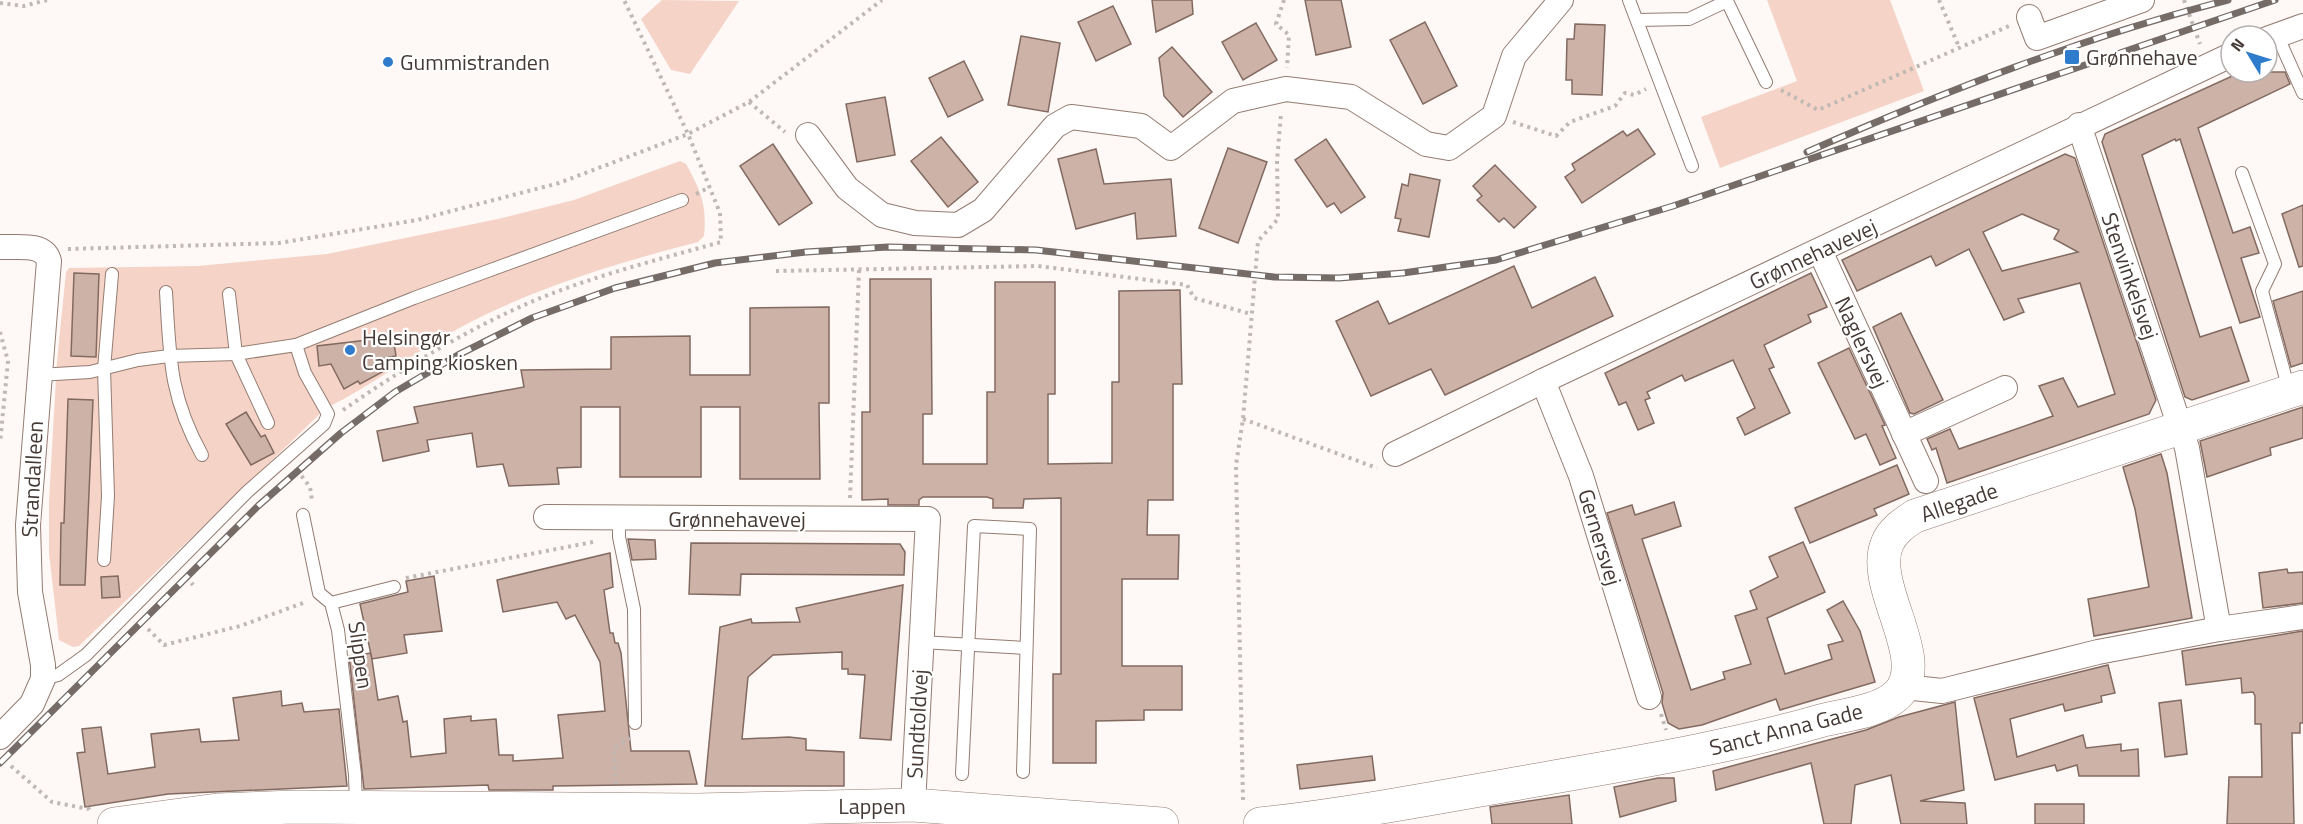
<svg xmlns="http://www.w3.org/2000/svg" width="2303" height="824" font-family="'Titillium Web',sans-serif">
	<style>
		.green { fill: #f5d4c7 }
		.building { fill: #cdb2a8; stroke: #826a60; stroke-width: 1.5; fill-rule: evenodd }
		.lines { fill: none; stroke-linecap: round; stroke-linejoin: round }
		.lane-casing { stroke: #947c72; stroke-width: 14 }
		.street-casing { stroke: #947c72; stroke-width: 26 }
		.secondary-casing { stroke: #947c72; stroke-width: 34 }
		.path { stroke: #bfb8b5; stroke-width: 4; stroke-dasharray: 3 4.5; stroke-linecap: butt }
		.lane { stroke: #fff; stroke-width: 12 }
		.street { stroke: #fff; stroke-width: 24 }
		.secondary { stroke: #fff; stroke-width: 33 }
		.rail-casing { stroke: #756c68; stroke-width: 7 }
		.rail { stroke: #fff; stroke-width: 4.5; stroke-dasharray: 14; stroke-linecap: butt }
		.poi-dot { fill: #2f7bcc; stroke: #fff; stroke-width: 2 }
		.labels { text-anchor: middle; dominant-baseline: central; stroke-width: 4.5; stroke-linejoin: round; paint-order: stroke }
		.poi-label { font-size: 22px; fill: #453a36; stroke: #fff; text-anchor: start }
		.street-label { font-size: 22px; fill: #453a36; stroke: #fff }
	</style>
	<rect width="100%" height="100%" fill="#fef8f6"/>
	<!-- green -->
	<g class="green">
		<polygon points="662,0 739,1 690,74 671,70 641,19"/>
		<polygon points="1767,0 1890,0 1924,91 1720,168 1701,117 1797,81"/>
		<path d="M680,161L686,164C701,191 707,205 704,236L698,242C617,263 537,287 463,326C416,351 374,385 326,408L79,646L73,647L59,640L49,553V501L57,361L66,272L69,268L198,266L327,254L498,219L574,200Z"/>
	</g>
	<!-- building -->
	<g class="building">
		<polygon points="1152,0 1192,0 1193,14 1156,32"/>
		<polygon points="1305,0 1341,0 1351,47 1316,55"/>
		<polygon points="1113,6 1131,44 1096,61 1078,22"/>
		<polygon points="1425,22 1457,86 1423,104 1390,40"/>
		<polygon points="1256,23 1277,60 1243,80 1222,42"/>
		<polygon points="1575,24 1605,25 1602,95 1572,94 1572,80 1566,80 1567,39 1574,39"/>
		<polygon points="1021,36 1060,43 1048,112 1008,105"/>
		<polygon points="1172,47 1212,92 1183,117 1164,96 1159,58"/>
		<polygon points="964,61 983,100 948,117 929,78"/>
		<polygon points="2241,72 2285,72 2290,84 2198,128 2233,233 2250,227 2259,253 2241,258 2260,317 2240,323 2180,139 2176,141 2175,139 2142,155 2200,337 2231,327 2249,381 2192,400 2185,397 2102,142 2105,134"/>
		<polygon points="885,97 895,155 857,162 846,104"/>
		<polygon points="1638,129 1655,154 1582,203 1565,177 1575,170 1572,164 1623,131 1627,136"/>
		<polygon points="941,137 978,182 948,207 911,161"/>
		<polygon points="1326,139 1365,197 1341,213 1334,203 1327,207 1295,160"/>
		<polygon points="773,144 812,203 779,225 740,166"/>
		<polygon points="1228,148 1267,162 1238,243 1199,228"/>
		<polygon points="1096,149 1104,184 1171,179 1176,236 1137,239 1135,213 1076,229 1058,159"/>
		<path d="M2065,154L2075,158L2156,400L2149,414L1947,483L1936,448L1932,450L1927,439L1950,429L1959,449L2053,416L2039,386L2063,378L2078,407L2115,394L2080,283L2018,299L2024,312L2004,320L1969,249L1936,266L1931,256L1857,291L1842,260ZM2022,214L2059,230L2054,239L2078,252L2002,271L1983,232Z"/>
		<polygon points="1495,165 1536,207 1514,228 1504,218 1499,222 1477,200 1482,196 1473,186"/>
		<polygon points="1410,174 1440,180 1429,237 1398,231 1401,219 1395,218 1402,184 1408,186"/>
		<polygon points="2303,205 2303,266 2299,267 2282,214"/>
		<polygon points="1514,266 1532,308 1595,277 1613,316 1445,395 1431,369 1371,396 1336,321 1378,301 1389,324"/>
		<polygon points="74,273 99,274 96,357 71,356"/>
		<polygon points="1811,273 1827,307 1808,315 1811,322 1764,345 1774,367 1769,369 1790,413 1745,435 1737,418 1755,408 1733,360 1685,381 1682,375 1647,392 1650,398 1645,400 1654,423 1638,430 1626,402 1619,405 1605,373"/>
		<polygon points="870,279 931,279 932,414 923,414 923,464 987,464 987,392 995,392 995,282 1055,282 1055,394 1048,394 1048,464 1112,463 1112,382 1119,382 1119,291 1180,290 1182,384 1173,384 1173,500 1148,500 1147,535 1179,535 1178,579 1122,579 1122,666 1182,666 1182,710 1144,710 1144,720 1096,721 1096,763 1053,763 1053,674 1061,674 1061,498 1024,499 1023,508 993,508 993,499 987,497 923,497 919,500 919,505 888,505 888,499 862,500 862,412 870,412"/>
		<polygon points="2303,291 2303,363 2291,367 2273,301"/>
		<polygon points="829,307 829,403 819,403 820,479 740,479 740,407 701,407 701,477 620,477 620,407 581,407 581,467 557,468 559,484 509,486 503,464 477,467 472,433 427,440 429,451 383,461 377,431 418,423 414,407 524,387 521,370 611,369 611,337 690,336 690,375 750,375 750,308"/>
		<polygon points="1901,313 1943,400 1914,414 1910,413 1873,327"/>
		<polygon points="393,337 396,356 378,359 384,371 360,384 358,381 344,389 331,364 319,366 317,346"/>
		<polygon points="1849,348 1885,425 1882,426 1896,458 1880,465 1866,434 1855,439 1818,363"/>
		<polygon points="68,399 93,400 85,585 60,585 61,523 64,523"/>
		<polygon points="2303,407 2303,438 2270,448 2271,455 2207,477 2200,441"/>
		<polygon points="246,412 261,437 265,435 274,453 251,465 226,424"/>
		<polygon points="2161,454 2167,473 2192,618 2094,636 2088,599 2149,587 2135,509 2123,467"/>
		<polygon points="1897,465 1909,494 1874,509 1877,515 1810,543 1795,508"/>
		<polygon points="1674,502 1681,526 1642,539 1691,690 1725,679 1723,672 1751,664 1735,616 1757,609 1750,591 1778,577 1769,557 1803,542 1825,592 1767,618 1785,674 1832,659 1828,645 1843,641 1827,610 1843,601 1860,631 1875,682 1780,710 1776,699 1702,725 1679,729 1668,723 1662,703 1663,693 1607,513 1632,505 1635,515"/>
		<polygon points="628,539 655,540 656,559 632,560"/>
		<polygon points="691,543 900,544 905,552 904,575 741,574 740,595 689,594"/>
		<polygon points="610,553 613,587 604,590 610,633 613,633 615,643 618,643 621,653 631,751 689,751 697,784 553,786 553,790 489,790 488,785 364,789 349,656 371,653 378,700 398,696 403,722 407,721 411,757 446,753 444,719 471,716 471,721 496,719 499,755 513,755 513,761 563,758 558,715 605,711 600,662 575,615 566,619 557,602 503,612 497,580"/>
		<polygon points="2287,569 2288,573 2303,572 2303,603 2263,608 2259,573"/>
		<polygon points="118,576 120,597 102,598 101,577"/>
		<polygon points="434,576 442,631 404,635 407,653 372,659 360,604 408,592 406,581"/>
		<polygon points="903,585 891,740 860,738 865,675 848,674 848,669 842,669 842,652 773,655 748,677 742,739 789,737 806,739 806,750 844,752 844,786 705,786 720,627 751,619 752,623 800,622 796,608"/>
		<polygon points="2303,631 2303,723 2300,723 2300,733 2292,733 2294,824 2227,824 2229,777 2262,777 2261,724 2255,724 2255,696 2253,692 2242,693 2241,678 2186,685 2182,651"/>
		<polygon points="2108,665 2115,693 2101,696 2102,702 2065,711 2063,704 2010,719 2017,757 2083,735 2086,748 2121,744 2121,751 2138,749 2139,776 2079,776 2077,765 2057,771 2055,765 1995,780 1974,698"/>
		<polygon points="281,691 282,706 302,703 304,712 339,709 347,786 168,794 85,807 77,753 85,752 82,729 101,727 108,774 155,767 151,734 199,729 201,742 239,740 233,698"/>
		<polygon points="2181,700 2187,754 2165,757 2159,703"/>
		<polygon points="1955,702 1964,790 1920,801 1965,803 1967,824 1901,824 1891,775 1855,785 1851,824 1824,824 1811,763 1716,790 1713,771 1866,730 1899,717"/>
		<polygon points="1372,756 1375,780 1300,789 1297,765"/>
		<polygon points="1658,778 1674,778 1676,801 1620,817 1614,787"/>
		<polygon points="1569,795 1572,824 1492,824 1490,807"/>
		<rect x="2035" y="804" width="49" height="20"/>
	</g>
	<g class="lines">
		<!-- lane casing -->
		<g class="lane-casing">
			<g id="lane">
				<polyline points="1629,0 1692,166"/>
				<polyline points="1637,20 1689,19 1727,1 1766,82"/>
				<polyline points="2277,35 2303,93"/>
				<polyline points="2242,173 2275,264 2262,291 2289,390"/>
				<path d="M166,292C170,358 169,395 202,455"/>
				<polyline points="229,294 236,354 268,423"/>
				<polyline points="38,375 90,372 138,360 169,356 236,354 296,345"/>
				<polyline points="303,515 319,593 331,603 338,630 355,775 356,806"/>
				<polyline points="619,518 619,537 634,609 635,723"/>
				<polyline points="104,560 108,496 104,369 112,274"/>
				<polyline points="331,603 394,587"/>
				<polyline points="921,642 1026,648"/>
				<polyline points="43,679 58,675 86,655 247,492 324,424 328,414 305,373 296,345 414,298 682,200"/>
				<polyline points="962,774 974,526 1030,529 1023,772"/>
			</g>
		</g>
		<!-- street casing -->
		<g class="street-casing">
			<g id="street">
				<polyline points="2029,17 2037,38 2142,0"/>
				<polyline points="2267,39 2303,26"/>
				<polyline points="2079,125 2187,448 2219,629"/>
				<polyline points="808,135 847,188 882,215 915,223 958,225 983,210 1055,126 1071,117 1141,126 1171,148 1233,101 1286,89 1351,97 1426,144 1449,148 1494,116 1514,56 1561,0"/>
				<path d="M0,247C16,248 44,242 49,261L28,525L30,592L43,665V679L32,704L0,737"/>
				<polyline points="1820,251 1926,481"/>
				<polyline points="1543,381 1581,476 1649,697"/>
				<polyline points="1904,434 2005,388"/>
				<polyline points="1395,454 1543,381 2231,55"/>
				<polyline points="546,517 928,519 913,805"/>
				<polyline points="1904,687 1942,691 2098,652 2219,629 2303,617"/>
			</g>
		</g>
		<!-- secondary casing -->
		<g class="secondary-casing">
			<g id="secondary">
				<polyline points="114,824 217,810 293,807 697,810 913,805 1162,824"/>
				<path d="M1260,824C1353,814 1444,796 1537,780C1632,763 1727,748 1820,721C1843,715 1879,712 1897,695C1933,661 1869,587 1887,544C1892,531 1904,523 1915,516L2303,387"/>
			</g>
		</g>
		<!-- path -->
		<g class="path">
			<polyline points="1284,0 1276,24 1289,35 1287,68"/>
			<polyline points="1939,0 1959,47"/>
			<polyline points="2184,0 2200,44"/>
			<polyline points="0,3 24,6 47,0"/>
			<polyline points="1781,90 1818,110 2009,26"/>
			<polyline points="749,102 785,132"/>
			<polyline points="1513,122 1556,136 1570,122 1615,106 1625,93 1634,95 1646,89"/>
			<polyline points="696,194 710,187"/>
			<polyline points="68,249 279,243 417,220 559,183 688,134 749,102 882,0"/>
			<polyline points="776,271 1038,266 1187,285 1194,298 1251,314"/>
			<polyline points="0,332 8,361 0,443"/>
			<path d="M343,410C405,367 469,328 538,299C597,275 660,259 721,242L720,213L688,134L624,0"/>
			<polyline points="1243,419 1377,468"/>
			<polyline points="297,470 310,487 312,500"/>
			<polyline points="850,498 859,270"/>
			<polyline points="187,577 193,585"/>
			<polyline points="406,578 593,542"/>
			<polyline points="148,629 164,645 240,626 306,602"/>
			<polyline points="1661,714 1666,730"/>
			<polyline points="11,766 52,802 89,809 90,812"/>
			<polyline points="616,784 614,748 630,738"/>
			<polyline points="1243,800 1236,465 1243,419 1258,241 1278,219 1277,161 1281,114"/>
		</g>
		<!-- lane -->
		<use href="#lane" class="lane"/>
		<!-- street -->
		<use href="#street" class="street"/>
		<!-- secondary -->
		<use href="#secondary" class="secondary"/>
		<!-- rail casing -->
		<g class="rail-casing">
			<g id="rail">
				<path d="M1807,152C1943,92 2083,37 2228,0"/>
				<polyline points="0,763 258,506 341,433 395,392 458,355 532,318 615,288 715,263 806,252 888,247 1036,250 1274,277 1339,278 1403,273 1496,260 1673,206 2275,0"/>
			</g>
		</g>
		<!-- rail -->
		<use href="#rail" class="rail"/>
	</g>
	<!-- markers -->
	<g class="poi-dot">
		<rect x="2064" y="49" width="16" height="16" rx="3"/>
		<circle cx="388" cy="62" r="6"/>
		<circle cx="350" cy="350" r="6"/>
	</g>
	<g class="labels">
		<!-- poi labels -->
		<g class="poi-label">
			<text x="2086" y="57">Grønnehave</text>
			<text x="400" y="62">Gummistranden</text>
			<text x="362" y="337">Helsingør<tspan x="362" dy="25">Camping kiosken</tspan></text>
		</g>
		<!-- street labels -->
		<g class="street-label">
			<text transform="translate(1813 254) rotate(-25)">Grønnehavevej</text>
			<text transform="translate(2130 276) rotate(71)">Stenvinkelsvej</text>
			<text transform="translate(1862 342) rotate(65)">Naglersvej</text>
			<text transform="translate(32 479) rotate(-87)">Strandalleen</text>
			<text transform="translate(1959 502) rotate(-19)">Allegade</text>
			<text x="737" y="519">Grønnehavevej</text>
			<text transform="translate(1600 537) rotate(73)">Gernersvej</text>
			<text transform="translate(361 655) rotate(82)">Slippen</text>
			<text transform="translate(917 724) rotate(-87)">Sundtoldvej</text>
			<text transform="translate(1786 729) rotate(-14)">Sanct Anna Gade</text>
			<text x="872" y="806">Lappen</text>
		</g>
	</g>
	<!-- north arrow -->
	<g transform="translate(2249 54) rotate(308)"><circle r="28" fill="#ffffff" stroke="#b5b0af" stroke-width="1.5"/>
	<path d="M0-4.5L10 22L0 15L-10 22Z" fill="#2f7bcc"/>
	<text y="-9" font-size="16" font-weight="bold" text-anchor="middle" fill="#453a36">N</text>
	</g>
</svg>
